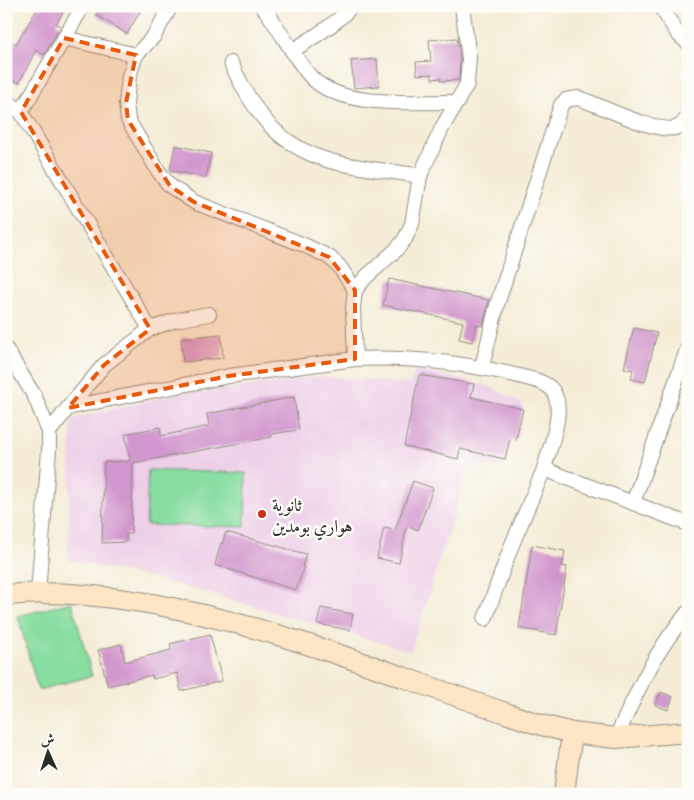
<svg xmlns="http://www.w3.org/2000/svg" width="694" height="800" font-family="'EB Garamond',Amiri,serif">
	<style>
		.built { fill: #edd0e8 }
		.green { fill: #88dda0; stroke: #5a8466 }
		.building { fill: #d297ce }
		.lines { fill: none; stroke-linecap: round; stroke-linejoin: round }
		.street-casing { stroke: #908c80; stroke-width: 16 }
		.secondary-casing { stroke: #908c80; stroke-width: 22 }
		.street { stroke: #fff; stroke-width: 14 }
		.secondary { stroke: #fde5c5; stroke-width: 20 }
		.marked { fill: #e8590c; fill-opacity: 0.2; stroke: #e8590c; stroke-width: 4; stroke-dasharray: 10 6; stroke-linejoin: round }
		.poi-dot { fill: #c8321e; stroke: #fdfcf7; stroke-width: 2 }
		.labels { text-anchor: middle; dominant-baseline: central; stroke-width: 5; stroke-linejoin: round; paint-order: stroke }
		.poi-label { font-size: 18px; fill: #2b2b2b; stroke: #fdfcf7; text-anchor: start }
	</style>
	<rect width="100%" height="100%" fill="#fdfcf7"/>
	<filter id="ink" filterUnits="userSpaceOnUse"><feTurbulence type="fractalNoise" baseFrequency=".02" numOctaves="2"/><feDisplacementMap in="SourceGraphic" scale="10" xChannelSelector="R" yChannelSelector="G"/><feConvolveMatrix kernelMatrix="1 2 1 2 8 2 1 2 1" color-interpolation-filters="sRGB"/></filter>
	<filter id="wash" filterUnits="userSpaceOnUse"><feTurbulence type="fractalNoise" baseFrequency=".0096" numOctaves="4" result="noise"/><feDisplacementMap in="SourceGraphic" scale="20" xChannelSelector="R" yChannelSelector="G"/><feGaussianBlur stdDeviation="1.12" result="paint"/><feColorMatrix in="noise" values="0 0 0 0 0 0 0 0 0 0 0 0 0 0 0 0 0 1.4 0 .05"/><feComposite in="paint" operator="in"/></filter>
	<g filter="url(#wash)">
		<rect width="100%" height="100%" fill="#f4ecd6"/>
		<!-- built -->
		<polygon class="built" points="416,369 489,386 523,404 503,467 469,465 411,651 161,580 68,560 71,419 200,388 202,392 321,376 410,384"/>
		<!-- green -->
		<g class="green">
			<polygon points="148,470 246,473 245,527 146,525"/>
			<polygon points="72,602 92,676 38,690 18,616"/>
		</g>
		<g id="blocks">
			<!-- building -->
			<g class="building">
				<polygon points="39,6 67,6 56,24 61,26 44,55 36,50 19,83 6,77 6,49 10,41 16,44"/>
				<polygon points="101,6 143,6 127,34 96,15"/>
				<polygon points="457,38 460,58 459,80 441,81 441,78 432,79 432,74 417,75 416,62 431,61 429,40"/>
				<polygon points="377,59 379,86 354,88 351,61"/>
				<polygon points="175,145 211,153 206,178 170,170"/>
				<polygon points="389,279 489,300 483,326 476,325 472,342 459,339 463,322 383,305"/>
				<polygon points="634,328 657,333 645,382 631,379 633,370 624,368"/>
				<polygon points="221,334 223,358 183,362 181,338"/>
				<polygon points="419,375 474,384 471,397 523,409 516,440 510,439 505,459 460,449 458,459 404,446"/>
				<polygon points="294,397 299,430 271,434 272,437 133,463 131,534 126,534 126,542 102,543 104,462 130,461 125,434 160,427 161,436 209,426 207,414"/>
				<polygon points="413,481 433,488 418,530 407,526 399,563 377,558 384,528 395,530"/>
				<polygon points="226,532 306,554 302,566 304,567 296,590 215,565 221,543 222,544"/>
				<polygon points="532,545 565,551 562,566 567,567 556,635 519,628"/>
				<polygon points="321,608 353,614 350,630 317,624"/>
				<polygon points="210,634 222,681 181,691 177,673 153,679 152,675 108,686 98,650 121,644 125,662 171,650 170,644"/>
				<polygon points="661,692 673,697 668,710 655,705"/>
			</g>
		</g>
	</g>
	<g filter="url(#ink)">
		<use href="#blocks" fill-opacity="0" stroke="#908c80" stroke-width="1"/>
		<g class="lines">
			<!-- street casing -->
			<g class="street-casing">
				<g id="street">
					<polyline points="171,6 154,36 136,55 129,76 126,103 128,120 159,172 170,186 194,202 304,245 329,257 339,266 355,290"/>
					<path d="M262,6C280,28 292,55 310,76C340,110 416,101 458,102"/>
					<polyline points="660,6 678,34 688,43"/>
					<polyline points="64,38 136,55"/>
					<path d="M292,51C307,41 342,21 351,6"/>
					<path d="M231,63C253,111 276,145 330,161C357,168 392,171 420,176"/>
					<polyline points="6,100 21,112 150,329 104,365 68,408"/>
					<polyline points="21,112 83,6"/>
					<polyline points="150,329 176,320 209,314"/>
					<polyline points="6,349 35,397 49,432 49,450 38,593"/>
					<path d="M355,359C410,357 465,363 519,376C529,379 547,381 553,391C566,411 549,448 544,469L688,524"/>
					<path d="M482,367L497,305L561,105L566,100L578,98C598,104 660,136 678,127C683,125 685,120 688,116"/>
					<polyline points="49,432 68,408 90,403 229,376 355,359 353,308 355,290 366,277 396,250 405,239 412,224 420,176 442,128 467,84 469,58 462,6"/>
					<polyline points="633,503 688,347"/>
					<polyline points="485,619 511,547 544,469"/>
					<path d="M616,738C636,693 656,649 688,612"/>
				</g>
			</g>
			<!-- secondary casing -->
			<g class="secondary-casing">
				<g id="secondary">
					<path d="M6,595C55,590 105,596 153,604C243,621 328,650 414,681C455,696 497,710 538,724L572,733L616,738L688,732"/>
					<polyline points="564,794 572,733"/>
				</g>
			</g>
			<!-- street -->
			<use href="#street" class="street"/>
			<!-- secondary -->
			<use href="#secondary" class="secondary"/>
		</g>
	</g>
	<!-- marked area -->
	<path class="marked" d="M64,38L136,55L126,103L128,120L170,186L194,202L329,257L355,290V359L229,376L68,408L104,365L150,329L21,112Z"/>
	<!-- markers -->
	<circle class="poi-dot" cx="262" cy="514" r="5"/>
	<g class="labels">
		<!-- poi labels -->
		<g class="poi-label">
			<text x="272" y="504">ثانوية<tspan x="272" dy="21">هواري بومدين</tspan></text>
		</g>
	</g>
	<!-- margin -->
	<rect width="694" height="800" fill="none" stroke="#fdfcf7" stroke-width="25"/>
	<!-- north arrow -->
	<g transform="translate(48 752) rotate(357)" stroke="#fdfcf7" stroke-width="4" paint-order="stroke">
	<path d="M0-4L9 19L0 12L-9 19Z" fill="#2b2b2b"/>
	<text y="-8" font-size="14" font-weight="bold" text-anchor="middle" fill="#2b2b2b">ش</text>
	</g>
</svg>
